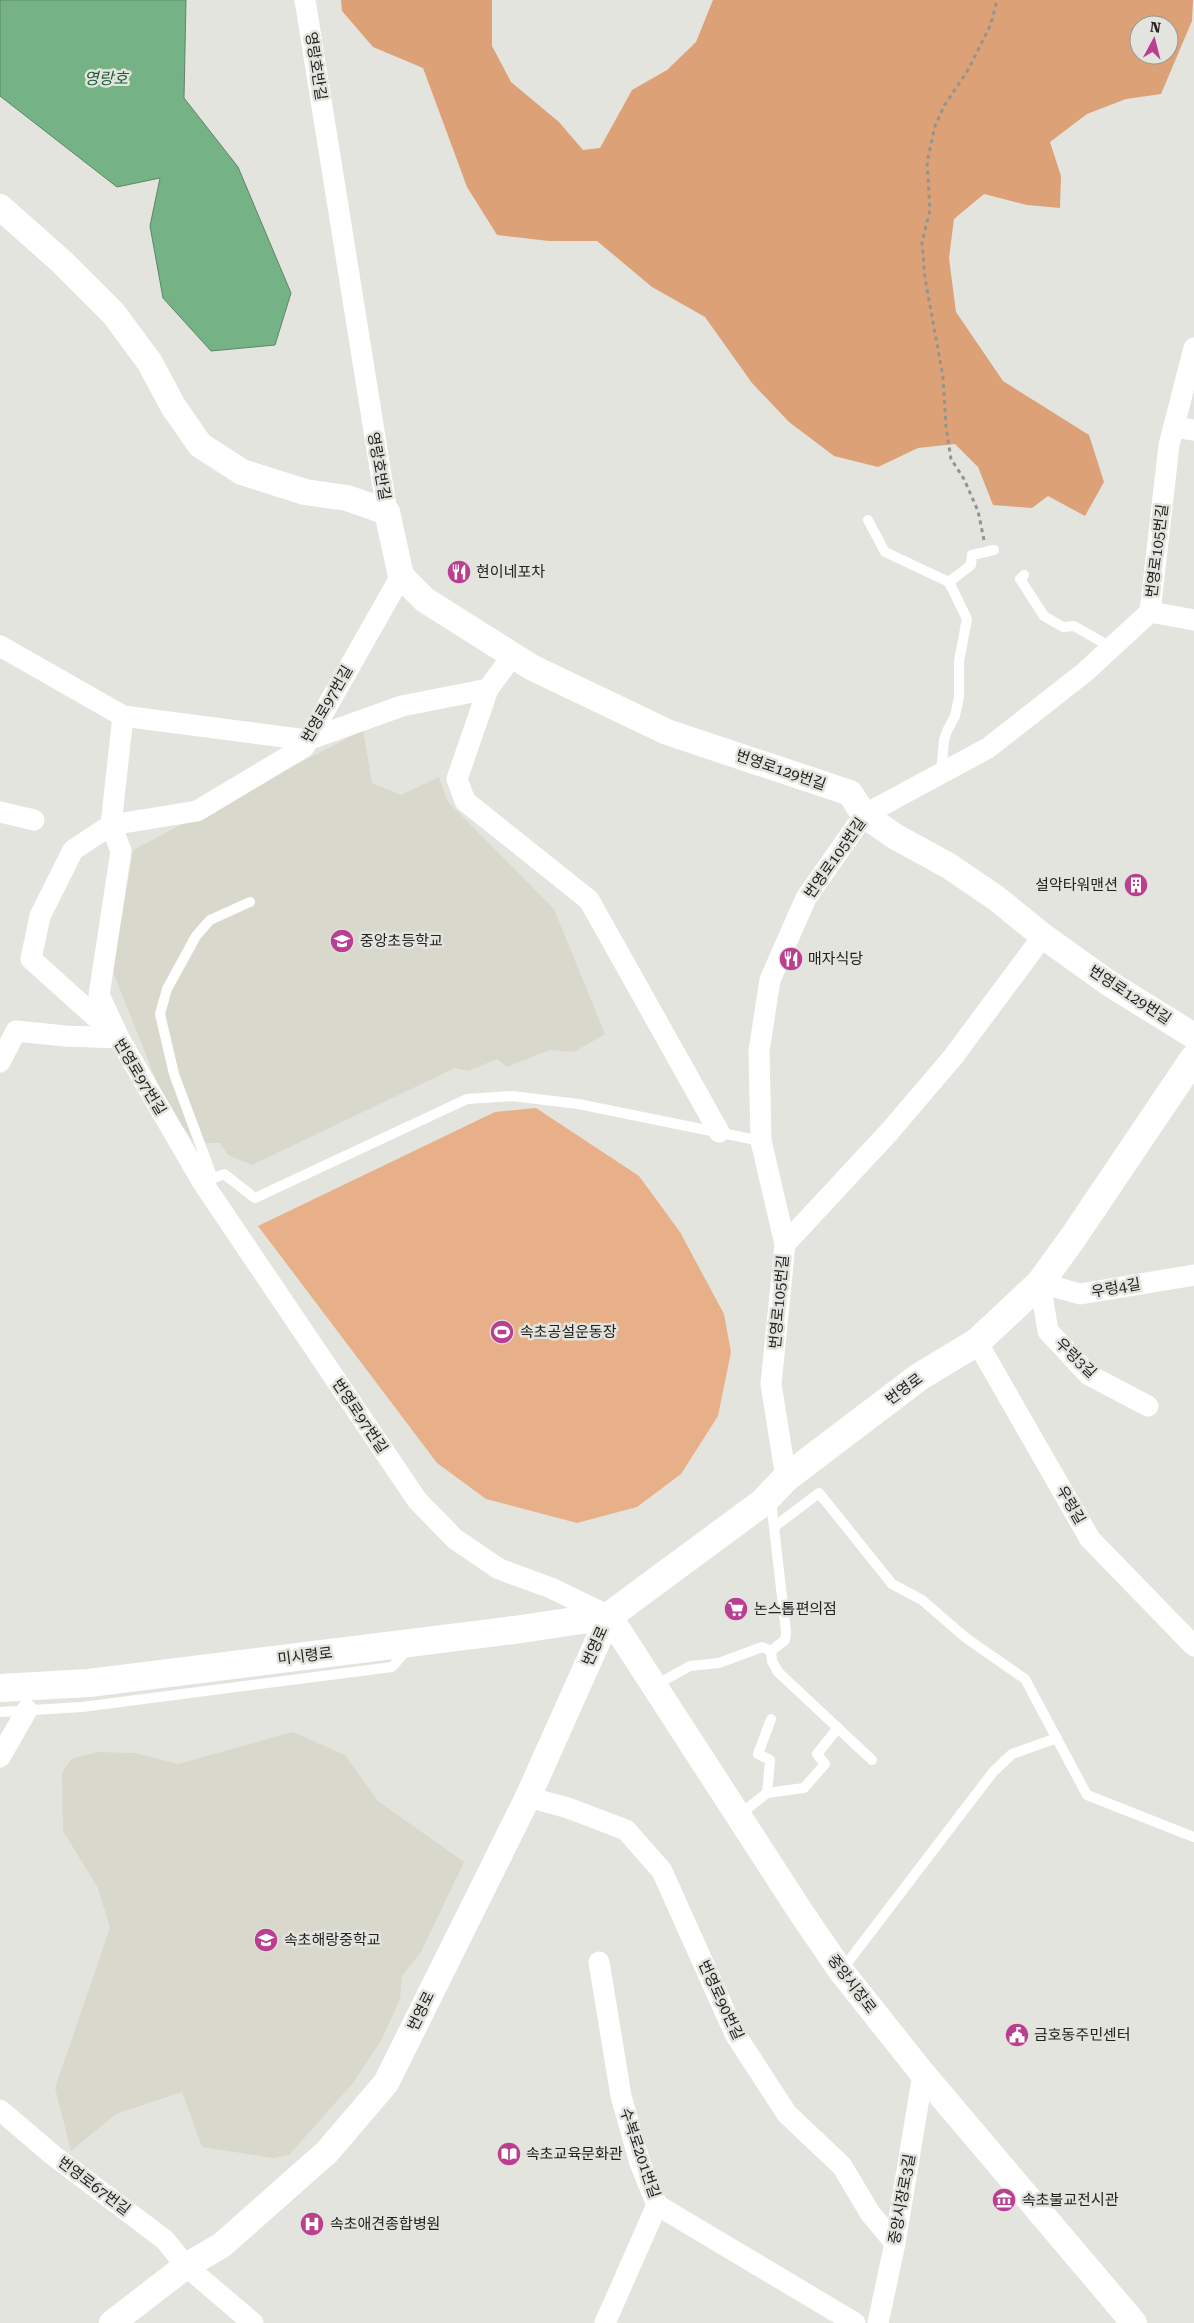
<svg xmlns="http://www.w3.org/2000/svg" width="1194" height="2323" font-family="'Roboto Serif','Noto Sans KR',serif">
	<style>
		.built { fill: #d9d8cc }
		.green { fill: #e8b089 }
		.forest { fill: #dda177; fill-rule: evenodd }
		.water { fill: #75b286; stroke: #5c8667 }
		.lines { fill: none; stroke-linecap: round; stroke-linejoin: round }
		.path { stroke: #94948f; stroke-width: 3; stroke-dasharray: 4 4; stroke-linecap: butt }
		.service { stroke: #fff; stroke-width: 10 }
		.minor { stroke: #fff; stroke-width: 21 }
		.tertiary { stroke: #fff; stroke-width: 26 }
		.secondary { stroke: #fff; stroke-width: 28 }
		.labels { text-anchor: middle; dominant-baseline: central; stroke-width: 5; stroke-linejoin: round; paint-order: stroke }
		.street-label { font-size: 15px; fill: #21211f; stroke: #e4e4de }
		.poi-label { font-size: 15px; fill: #21211f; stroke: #e4e4de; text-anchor: start }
		.water-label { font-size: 16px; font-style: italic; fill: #185d33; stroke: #e4e4de }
	</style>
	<rect width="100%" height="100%" fill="#e4e4de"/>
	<!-- built -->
	<g class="built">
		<polygon points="363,730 372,783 401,795 439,777 448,802 554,909 605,1034 574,1052 550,1050 507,1067 497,1059 468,1071 455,1068 252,1165 228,1155 220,1143 195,1143 166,1105 113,972 133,850"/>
		<polygon points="293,1732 345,1755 378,1801 464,1862 421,1952 402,1976 400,1999 382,2039 353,2083 289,2155 274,2158 202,2147 182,2092 116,2114 71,2151 55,2088 110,1928 98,1888 63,1831 62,1773 71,1759 97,1752 135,1753 178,1764"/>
	</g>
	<!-- green -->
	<polygon class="green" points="536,1108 639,1176 680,1232 724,1314 731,1352 718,1416 681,1474 637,1507 577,1523 486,1499 437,1463 258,1226 495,1112"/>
	<!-- forest -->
	<path class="forest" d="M341,0H492V46L511,82L559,122L583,150L600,148L632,90L667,70L696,42L713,0H1193L1192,21L1161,94L1126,99L1087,114L1050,142L1061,176L1060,208L1027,205L984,194L954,219L949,258L956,312L1003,381L1089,435L1104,482L1085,516L1048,496L1032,508L993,505L978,467L955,444L918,448L878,467L834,456L789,422L752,383L705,317L652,287L597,241H549L497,235L467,187L423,68L373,47L342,11ZM1139,25H1169V55H1139Z"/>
	<!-- water -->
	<polygon class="water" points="0,0 186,0 184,98 238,167 291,293 275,345 211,351 163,298 150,226 160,178 117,187 0,96"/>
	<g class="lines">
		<!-- path -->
		<polyline class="path" points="984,540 978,511 964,479 951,459 946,427 943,377 925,278 922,242 930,210 927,162 935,126 944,106 968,70 991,24 997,0"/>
		<!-- service -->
		<g class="service">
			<polyline points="868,520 885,552 949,582 967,619 959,661 959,697 955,716 947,731 944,740 941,773"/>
			<polyline points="1024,575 1020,579 1044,616 1063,627 1074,626 1109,646 1105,651"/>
			<polyline points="949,582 971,565 972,555 994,550"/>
			<polyline points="213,1179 174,1074 160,1014 167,989 196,936 210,920 250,902"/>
			<polyline points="203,1183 224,1174 255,1198 467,1099 512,1096 578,1104 761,1141"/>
			<polyline points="771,1500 774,1527 819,1493 892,1584 922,1600 966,1638 1025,1679 1087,1795 1194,1837"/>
			<polyline points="774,1527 786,1632 785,1640 771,1651 772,1661 778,1672 872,1760"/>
			<polyline points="654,1686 690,1666 719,1663 762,1647 771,1651"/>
			<polyline points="0,1712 82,1707 392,1667 408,1649"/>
			<polyline points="767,1793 770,1760 758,1754 771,1719"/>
			<polyline points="739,1815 767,1793 804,1788 825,1764 817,1754 838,1728"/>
			<polyline points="841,1971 993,1772 1012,1754 1057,1738"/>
		</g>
		<!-- minor -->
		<g class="minor">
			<polyline points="305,0 387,512"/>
			<polyline points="1174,427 1194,430"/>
			<polyline points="401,576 304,747 197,811 111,825 73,850 40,916 31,959 119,1038 203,1183 417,1500 455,1539 499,1569 551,1588 609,1616"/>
			<polyline points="1150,612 1194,620"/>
			<polyline points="0,646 123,716 307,740 402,706 488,689"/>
			<polyline points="513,655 488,689 457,779 465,801 589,900 719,1132"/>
			<polyline points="0,812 34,820"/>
			<polyline points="0,1062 16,1031 65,1036 119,1038 99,995 121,851 111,825 123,716"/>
			<polyline points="785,1244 890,1131 953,1057 1043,936"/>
			<polyline points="977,1342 1090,1539 1194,1646"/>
			<polyline points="1148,1406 1089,1375 1048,1331 1040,1283 1080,1294 1194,1275"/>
			<polyline points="786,1478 771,1384 785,1244 761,1141 759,1051 770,980 806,898 864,815 988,748 1085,672 1150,612 1169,445 1194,348"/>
			<polyline points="0,1757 27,1710"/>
			<polyline points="528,1797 568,1808 626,1830 662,1871 735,2034 787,2114 842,2166 870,2213 895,2243"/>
			<polyline points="599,1962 621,2096 640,2163 657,2205 855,2323"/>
			<polyline points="0,2110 54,2156 165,2240 186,2266 253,2323"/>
			<polyline points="605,2323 657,2205"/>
			<polyline points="878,2323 895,2243 923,2074"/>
		</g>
		<!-- tertiary -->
		<g class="tertiary">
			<polyline points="0,207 62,262 114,314 150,363 173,406 200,445 242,472 305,492 347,498 387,512 401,576 425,600 531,667 667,732 850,793 864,815 896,837 949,866 996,898 1043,936 1110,984 1194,1036"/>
			<polyline points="609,1616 802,1914 841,1971 923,2074 1134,2323"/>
			<polyline points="112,2323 186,2266 222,2245 327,2152 386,2083 528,1797 609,1616"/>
		</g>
		<!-- secondary -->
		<polyline class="secondary" points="0,1688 89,1683 514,1630 609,1616 762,1503 786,1478 919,1377 977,1342 1040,1283 1072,1239 1194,1058"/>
	</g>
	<!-- icons -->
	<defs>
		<g id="restaurant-disc" transform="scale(1.25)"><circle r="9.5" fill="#ba3f90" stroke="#e4e4de"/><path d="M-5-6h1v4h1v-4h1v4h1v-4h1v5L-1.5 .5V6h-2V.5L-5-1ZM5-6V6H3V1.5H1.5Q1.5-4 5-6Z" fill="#fff"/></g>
		<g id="building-disc" transform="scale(1.25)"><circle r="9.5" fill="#ba3f90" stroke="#e4e4de"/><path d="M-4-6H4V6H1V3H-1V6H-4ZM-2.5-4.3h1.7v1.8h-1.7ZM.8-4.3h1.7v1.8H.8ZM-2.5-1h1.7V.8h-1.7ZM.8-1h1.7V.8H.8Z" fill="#fff"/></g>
		<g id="school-disc" transform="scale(1.25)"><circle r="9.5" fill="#ba3f90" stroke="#e4e4de"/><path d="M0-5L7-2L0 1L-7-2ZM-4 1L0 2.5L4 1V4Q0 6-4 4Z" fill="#fff"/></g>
		<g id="stadium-disc" transform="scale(1.25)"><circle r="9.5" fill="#ba3f90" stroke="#e4e4de"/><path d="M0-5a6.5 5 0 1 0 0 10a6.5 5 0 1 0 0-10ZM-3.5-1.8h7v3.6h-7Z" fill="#fff"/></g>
		<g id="supermarket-disc" transform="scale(1.25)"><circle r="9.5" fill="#ba3f90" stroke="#e4e4de"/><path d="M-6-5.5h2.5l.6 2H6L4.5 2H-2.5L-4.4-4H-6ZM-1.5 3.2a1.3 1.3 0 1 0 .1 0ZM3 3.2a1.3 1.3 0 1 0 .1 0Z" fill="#fff"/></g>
		<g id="civic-disc" transform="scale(1.25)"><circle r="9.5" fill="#ba3f90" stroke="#e4e4de"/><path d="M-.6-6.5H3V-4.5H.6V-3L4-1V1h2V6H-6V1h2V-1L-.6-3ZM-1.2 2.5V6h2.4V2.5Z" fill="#fff"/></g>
		<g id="library-disc" transform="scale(1.25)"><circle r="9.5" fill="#ba3f90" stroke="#e4e4de"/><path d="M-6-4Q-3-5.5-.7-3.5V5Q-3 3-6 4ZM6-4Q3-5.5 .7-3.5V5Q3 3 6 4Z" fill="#fff"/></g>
		<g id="museum-disc" transform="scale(1.25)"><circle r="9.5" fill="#ba3f90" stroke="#e4e4de"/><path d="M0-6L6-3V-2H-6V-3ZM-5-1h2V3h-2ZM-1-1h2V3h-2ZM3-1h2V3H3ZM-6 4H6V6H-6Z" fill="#fff"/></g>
		<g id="hospital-disc" transform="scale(1.25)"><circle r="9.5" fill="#ba3f90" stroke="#e4e4de"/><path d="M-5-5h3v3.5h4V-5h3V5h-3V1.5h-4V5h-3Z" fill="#fff"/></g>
	</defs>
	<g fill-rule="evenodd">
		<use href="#restaurant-disc" x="459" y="572"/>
		<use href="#building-disc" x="1136" y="885"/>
		<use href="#school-disc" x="342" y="941"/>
		<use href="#restaurant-disc" x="791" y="959"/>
		<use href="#stadium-disc" x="502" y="1332"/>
		<use href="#supermarket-disc" x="736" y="1609"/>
		<use href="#school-disc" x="266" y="1940"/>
		<use href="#civic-disc" x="1017" y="2035"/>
		<use href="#library-disc" x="509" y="2154"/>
		<use href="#museum-disc" x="1004" y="2200"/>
		<use href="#hospital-disc" x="312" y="2224"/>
	</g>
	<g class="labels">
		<!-- street labels -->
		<g class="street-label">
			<text transform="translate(316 66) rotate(81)">영랑호반길</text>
			<text transform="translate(379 466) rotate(80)">영랑호반길</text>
			<text transform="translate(1157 551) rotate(-83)">번영로105번길</text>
			<text transform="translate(327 704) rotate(-60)">번영로97번길</text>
			<text transform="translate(781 770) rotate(19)">번영로129번길</text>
			<text transform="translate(835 858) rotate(-55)">번영로105번길</text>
			<text transform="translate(1130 995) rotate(33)">번영로129번길</text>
			<text transform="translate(140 1077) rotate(59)">번영로97번길</text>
			<text transform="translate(1116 1288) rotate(-10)">우렁4길</text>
			<text transform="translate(779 1302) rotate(-85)">번영로105번길</text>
			<text transform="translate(1076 1358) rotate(44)">우렁3길</text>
			<text transform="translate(904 1389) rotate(-36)">번영로</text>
			<text transform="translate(360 1416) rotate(56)">번영로97번길</text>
			<text transform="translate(1071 1505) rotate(60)">우렁길</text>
			<text transform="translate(595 1646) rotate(-66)">번영로</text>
			<text transform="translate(305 1656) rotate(-7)">미시령로</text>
			<text transform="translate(852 1984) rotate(53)">중앙시장로</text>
			<text transform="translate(721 2000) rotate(65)">번영로90번길</text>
			<text transform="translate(421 2011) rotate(-64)">번영로</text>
			<text transform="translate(640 2153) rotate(71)">수복로201번길</text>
			<text transform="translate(94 2186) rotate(37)">번영로67번길</text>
			<text transform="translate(902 2199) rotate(-80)">중앙시장로3길</text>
		</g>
		<!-- poi labels -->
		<g class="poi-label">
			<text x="476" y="572">현이네포차</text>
			<text x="1118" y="885" text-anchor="end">설악타워맨션</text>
			<text x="360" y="941">중앙초등학교</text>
			<text x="808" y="959">매자식당</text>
			<text x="520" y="1332">속초공설운동장</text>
			<text x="754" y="1609">논스톱편의점</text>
			<text x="284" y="1940">속초해랑중학교</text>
			<text x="1034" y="2035">금호동주민센터</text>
			<text x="526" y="2154">속초교육문화관</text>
			<text x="1022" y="2200">속초불교전시관</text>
			<text x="330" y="2224">속초애견종합병원</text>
		</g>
		<!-- water labels -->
		<g class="water-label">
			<text x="106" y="78">영랑호</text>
		</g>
	</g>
	<!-- north arrow -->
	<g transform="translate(1154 40) rotate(7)"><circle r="24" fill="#e4e4de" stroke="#969692"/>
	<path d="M0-4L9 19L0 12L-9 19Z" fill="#ba3f90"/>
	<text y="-8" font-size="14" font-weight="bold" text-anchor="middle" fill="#21211f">N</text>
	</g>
</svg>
